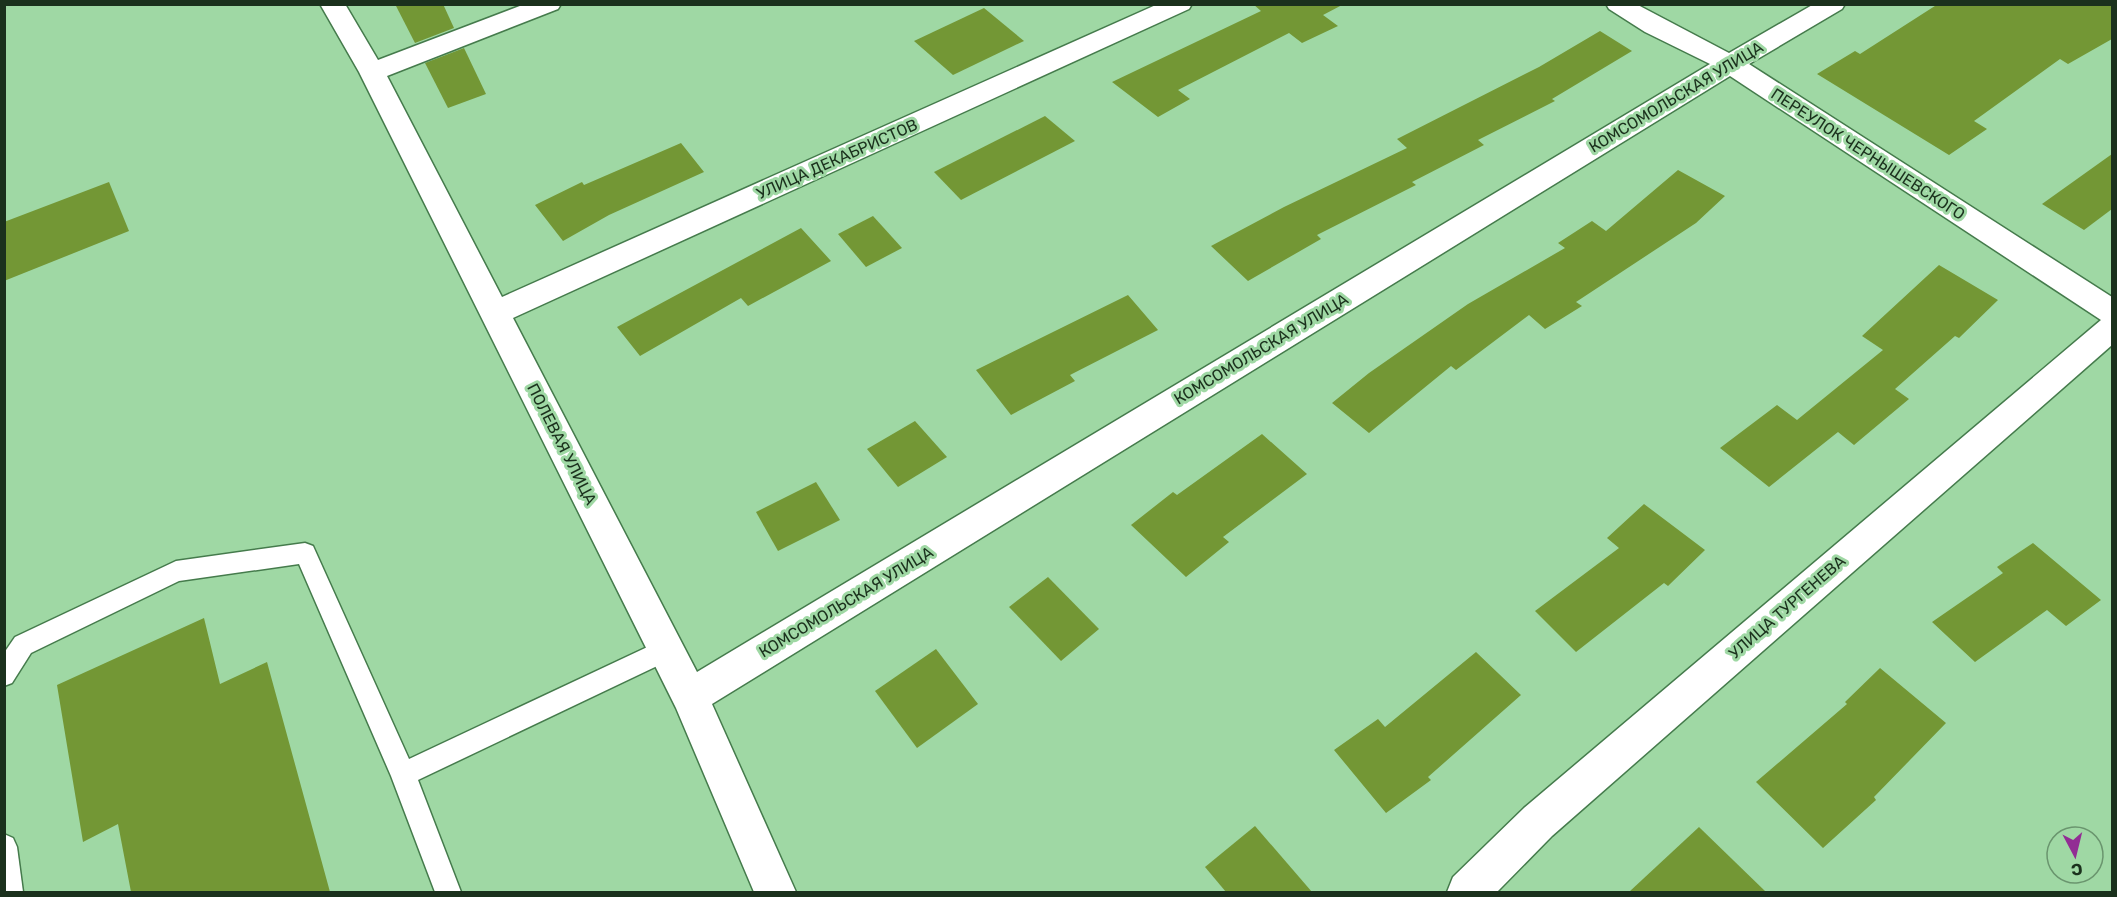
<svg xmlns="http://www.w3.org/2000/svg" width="2117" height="897" font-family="Rubik,sans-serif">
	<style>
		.building { fill: #739735 }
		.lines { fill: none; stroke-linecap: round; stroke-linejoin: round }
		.service-casing { stroke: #457b4c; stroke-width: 3 }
		.minor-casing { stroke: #457b4c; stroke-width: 3 }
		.service { fill: #fff; fill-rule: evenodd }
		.minor { fill: #fff; fill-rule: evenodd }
		.labels { text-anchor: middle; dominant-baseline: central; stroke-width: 6; stroke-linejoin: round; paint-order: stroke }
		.street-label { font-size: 16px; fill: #1b311d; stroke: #9fd8a4 }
	</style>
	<rect width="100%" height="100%" fill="#9fd8a4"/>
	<!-- building -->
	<g class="building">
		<polygon points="395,4 443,4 454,28 415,43"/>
		<polygon points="1253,4 1344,4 1323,15 1338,26 1302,43 1289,33 1178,90 1190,99 1158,117 1112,82 1261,11"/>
		<polygon points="1938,4 2112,4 2112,39 2068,64 2060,59 1974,121 1987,129 1949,155 1817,74 1855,51 1860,54"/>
		<polygon points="984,8 1024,41 953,75 914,41"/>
		<polygon points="1600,31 1632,51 1552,99 1555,101 1478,140 1484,145 1412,182 1416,185 1317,235 1321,239 1248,281 1211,246 1284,207 1407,148 1397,139 1539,67"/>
		<polygon points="464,48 486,94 448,108 425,63"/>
		<polygon points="1045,116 1075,141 961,200 934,172"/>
		<polygon points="681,143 704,172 609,215 563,241 535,205 582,182 584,185"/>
		<polygon points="2112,154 2112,209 2084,230 2042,204"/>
		<polygon points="1678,170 1725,196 1696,223 1576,302 1582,306 1545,329 1529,315 1456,370 1451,366 1369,433 1332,403 1369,373 1468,304 1565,248 1558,243 1592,221 1606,231"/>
		<polygon points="109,182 129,231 4,281 4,222"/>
		<polygon points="873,216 902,248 866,267 838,234"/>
		<polygon points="801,228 831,261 748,306 741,298 640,356 617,327"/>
		<polygon points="1939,265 1998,300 1959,338 1955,336 1895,389 1909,399 1854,445 1838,432 1769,487 1720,448 1777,405 1797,420 1883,350 1862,336"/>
		<polygon points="1128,295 1158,330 1070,375 1075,381 1011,415 976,370"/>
		<polygon points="915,421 947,457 898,487 867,449"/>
		<polygon points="1262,434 1307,474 1223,537 1229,542 1186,577 1131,525 1173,492 1177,495"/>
		<polygon points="816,482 840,520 778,551 756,512"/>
		<polygon points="1644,504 1705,550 1668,586 1664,583 1576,652 1535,611 1619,548 1607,538"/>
		<polygon points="2033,543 2101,600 2066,626 2047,610 1975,662 1932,622 2003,573 1997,567"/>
		<polygon points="1048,577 1099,629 1061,661 1009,607"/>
		<polygon points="204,618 220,684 267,662 330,892 131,892 118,824 83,842 57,685"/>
		<polygon points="936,649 978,704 917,748 875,691"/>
		<polygon points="1476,652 1521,695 1428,777 1431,780 1386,813 1334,750 1378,719 1385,727"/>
		<polygon points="1880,668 1946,723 1874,797 1876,800 1823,848 1756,782 1847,704 1845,702"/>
		<polygon points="1255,826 1312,892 1226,892 1205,867"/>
		<polygon points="1699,827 1766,892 1629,892"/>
	</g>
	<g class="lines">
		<!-- service casing -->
		<g class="service-casing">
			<g id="service">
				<polygon points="305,543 313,546 409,759 658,642 666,639 674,642 678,650 674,658 418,780 461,892 435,892 391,776 299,564 179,581 31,653 12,683 4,686 4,653 15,637 176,561"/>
				<polygon points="4,834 13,838 17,847 23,892 4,892"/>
			</g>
		</g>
		<!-- minor casing -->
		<g class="minor-casing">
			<polygon id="minor" points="320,4 345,4 378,60 525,4 561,4 558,9 387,76 502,297 1158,4 1192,4 1189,9 513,318 697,672 1710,64 1645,32 1609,9 1606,4 1636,4 1729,53 1814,4 1845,4 1842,9 1749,64 2112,297 2112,345 1552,836 1497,892 1447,892 1453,877 1524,808 2101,320 1730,76 712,704 796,892 754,892 676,708 359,72"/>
		</g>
		<!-- service -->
		<use href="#service" class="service"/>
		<!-- minor -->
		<use href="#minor" class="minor"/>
	</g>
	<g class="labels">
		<!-- street labels -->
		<g class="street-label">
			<text transform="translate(1676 97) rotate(-31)">КОМСОМОЛЬСКАЯ УЛИЦА</text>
			<text transform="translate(1868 154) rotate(33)">ПЕРЕУЛОК ЧЕРНЫШЕВСКОГО</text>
			<text transform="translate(837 159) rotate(-24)">УЛИЦА ДЕКАБРИСТОВ</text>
			<text transform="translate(1261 349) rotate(-31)">КОМСОМОЛЬСКАЯ УЛИЦА</text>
			<text transform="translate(562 444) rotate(63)">ПОЛЕВАЯ УЛИЦА</text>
			<text transform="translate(846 602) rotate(-31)">КОМСОМОЛЬСКАЯ УЛИЦА</text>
			<text transform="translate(1787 607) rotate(-41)">УЛИЦА ТУРГЕНЕВА</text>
		</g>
	</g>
	<!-- border -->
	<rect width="2117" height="897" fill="none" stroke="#1b311d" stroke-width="12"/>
	<!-- north arrow -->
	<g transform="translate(2075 855) rotate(173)"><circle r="28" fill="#9fd8a4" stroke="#6a956e" stroke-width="1.5"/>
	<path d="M0-4.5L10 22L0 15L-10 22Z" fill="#922d94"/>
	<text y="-9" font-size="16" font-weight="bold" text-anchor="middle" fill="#1b311d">С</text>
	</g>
</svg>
